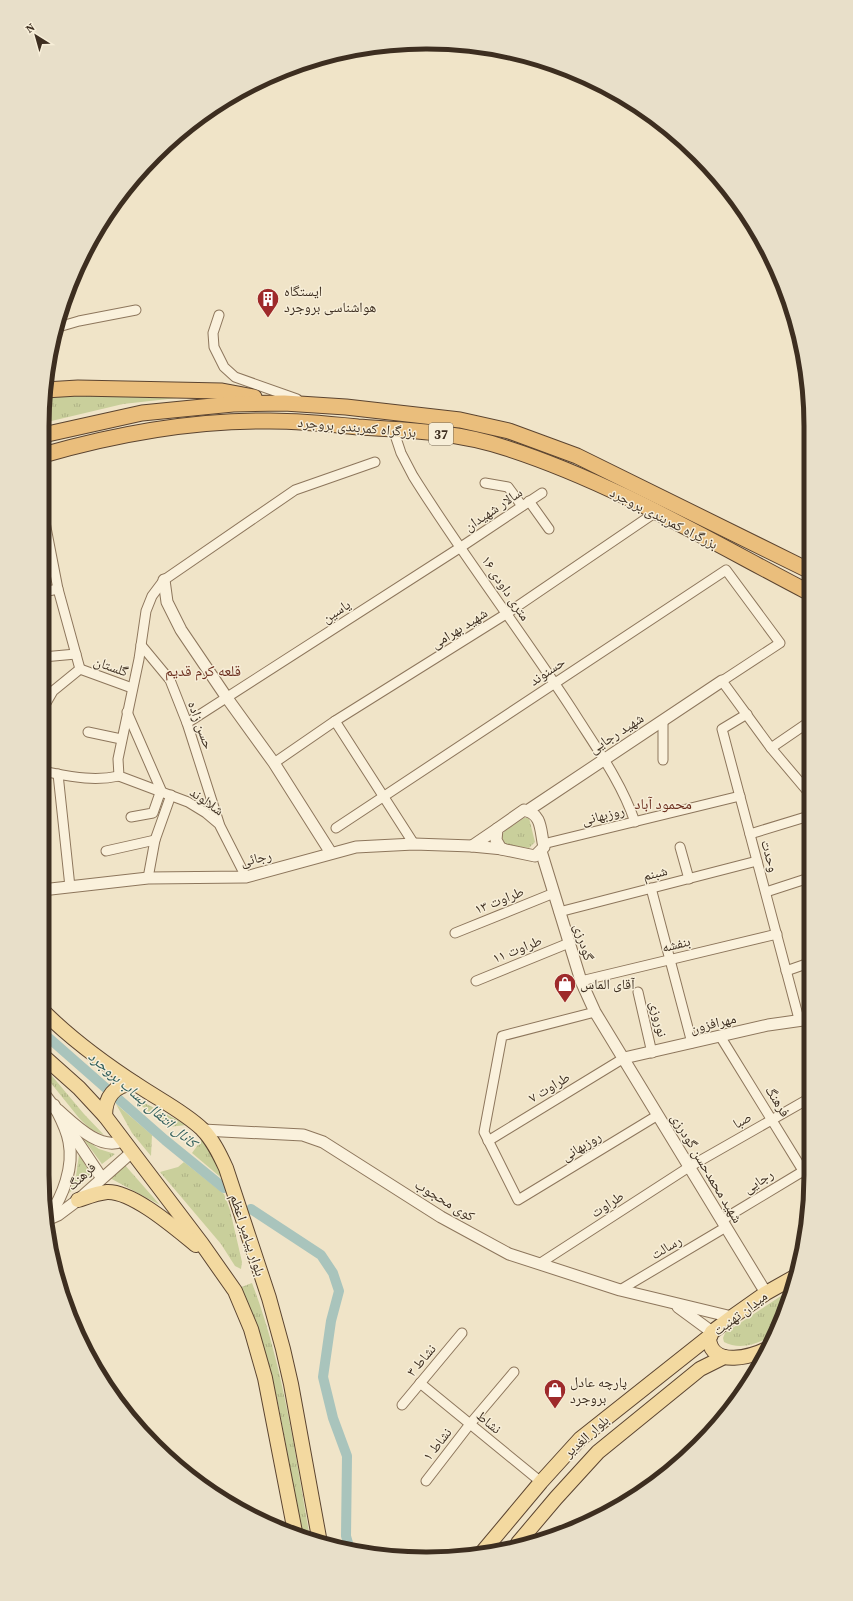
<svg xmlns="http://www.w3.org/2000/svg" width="853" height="1601" font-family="'Source Serif 4','Noto Naskh Arabic',serif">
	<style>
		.grass { fill: url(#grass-tufts) }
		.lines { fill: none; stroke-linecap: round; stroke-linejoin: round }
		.canal { stroke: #a9c4bc; stroke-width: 10 }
		.minor-casing { stroke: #8d765c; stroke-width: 11 }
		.tertiary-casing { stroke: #8d765c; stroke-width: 13 }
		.primary-casing { stroke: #5b4430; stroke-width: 16 }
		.trunk-casing { stroke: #5b4430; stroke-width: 17 }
		.minor { stroke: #faf1dc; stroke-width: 9 }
		.tertiary { stroke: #faf1dc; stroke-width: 11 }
		.primary { stroke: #f3d9a0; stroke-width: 14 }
		.trunk { stroke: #eabe7c; stroke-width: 15 }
		.labels { text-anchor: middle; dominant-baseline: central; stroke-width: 3; stroke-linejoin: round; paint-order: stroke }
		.shield { fill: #f7eed8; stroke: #756857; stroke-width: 1 }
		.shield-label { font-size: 13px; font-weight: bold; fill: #3d2e20 }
		.poi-label { font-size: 14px; fill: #3d2e20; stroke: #f7eed8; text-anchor: start }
		.street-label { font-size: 14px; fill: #3d2e20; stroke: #f7eed8 }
		.neighbourhood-label { font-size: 15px; fill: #6b2e1e; stroke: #f7eed8 }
		.water-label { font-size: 15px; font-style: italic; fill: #2f5d5a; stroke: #f7eed8 }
		.rim { fill: none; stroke: #3d2e20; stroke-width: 5 }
	</style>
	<defs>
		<pattern id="grass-tufts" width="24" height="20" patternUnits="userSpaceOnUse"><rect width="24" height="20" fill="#c9cf9b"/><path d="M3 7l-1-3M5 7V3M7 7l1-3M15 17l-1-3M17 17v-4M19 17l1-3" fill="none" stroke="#aeb285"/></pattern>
	</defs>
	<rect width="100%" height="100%" fill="#f0e4c8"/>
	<!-- grass -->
	<g class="grass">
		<polygon points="44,394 176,396 177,398 123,404 43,423"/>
		<polygon points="524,818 529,818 535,842 529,848 506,845 501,836 505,831"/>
		<polygon points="42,1064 84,1114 104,1135 90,1129 79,1118 42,1072"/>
		<polygon points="129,1095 187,1125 167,1127"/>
		<polygon points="116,1104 152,1135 151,1156 132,1133"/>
		<polygon points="82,1137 99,1149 115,1154 102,1164"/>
		<polygon points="203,1138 225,1181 192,1153"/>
		<polygon points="79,1155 91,1174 69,1193 76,1176"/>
		<polygon points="184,1162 224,1194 230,1210 242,1262 241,1269 235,1266 221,1244 160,1172 178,1167"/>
		<polygon points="124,1164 160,1205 108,1177"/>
		<path d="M252,1283C283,1364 295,1453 310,1538L302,1535C285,1451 279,1365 239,1288Z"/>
		<path d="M790,1290H792L776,1332C762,1343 741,1351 724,1342L723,1338L725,1333Z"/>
	</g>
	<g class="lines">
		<!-- canal -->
		<g class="canal">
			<polyline points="42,1032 165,1140 224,1188"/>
			<polyline points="251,1209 321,1255 333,1273 339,1291 331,1321 323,1377 333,1418 347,1456 346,1536 350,1550"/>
		</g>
		<!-- minor casing -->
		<g class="minor-casing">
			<g id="minor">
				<polyline points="219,315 213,333 214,347 224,367 235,377 297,399"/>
				<polyline points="55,328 79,321 136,310"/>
				<path d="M393,429L401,453L413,476C463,556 521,631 573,711C595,746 621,781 635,822"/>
				<polyline points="485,483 508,487 522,506"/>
				<polyline points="529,501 549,529"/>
				<polyline points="43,512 58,589 80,669"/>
				<polyline points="43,592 58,589"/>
				<polyline points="141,645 170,680 187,723 219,823"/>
				<polyline points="43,657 76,654"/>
				<polyline points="80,669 132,688"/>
				<polyline points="42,710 53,691 80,669"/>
				<polyline points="127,712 161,790 153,813 131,817"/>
				<polyline points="747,714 722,729 799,1019"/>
				<polyline points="335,721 414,844"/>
				<polyline points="663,721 663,760"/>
				<polyline points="187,723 461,547 542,493"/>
				<polyline points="88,732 121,739"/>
				<polyline points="771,748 809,722"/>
				<polyline points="274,763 335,721 506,614 656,512"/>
				<path d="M42,771C69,776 92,782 119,776"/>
				<polyline points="58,774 70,887"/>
				<polyline points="336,828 726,570 780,643 722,681 771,748 809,793"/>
				<polyline points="750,834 809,816"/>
				<polyline points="543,844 740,796"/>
				<polyline points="680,847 689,879"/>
				<polyline points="106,851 155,840"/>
				<polyline points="246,877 219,824 206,813 188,802 119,776 118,759 139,659 146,611 152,596 164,580 295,490 375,462"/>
				<polyline points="148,878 155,840 171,795"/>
				<polyline points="651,888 692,1043"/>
				<polyline points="766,892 809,878"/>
				<polyline points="559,912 757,861"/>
				<polyline points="455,933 554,893"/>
				<polyline points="786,971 809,963"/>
				<polyline points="476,981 569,943"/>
				<polyline points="581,981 777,934"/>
				<polyline points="638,992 652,1053"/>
				<polyline points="595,1012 502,1036 484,1132 518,1200 658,1115"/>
				<polyline points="720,1036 810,1182"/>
				<polyline points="488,1141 624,1058"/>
				<polyline points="722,1220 810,1167"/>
				<polyline points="539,1264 689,1167 810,1098"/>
				<polyline points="620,1290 726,1227"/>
				<polyline points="420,1383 541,1482"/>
				<polyline points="402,1405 462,1333"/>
				<polyline points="426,1481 470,1424 514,1372"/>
			</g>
		</g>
		<!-- tertiary casing -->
		<g class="tertiary-casing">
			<g id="tertiary">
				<polyline points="164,580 167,602 181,630 227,698 274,763 331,853"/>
				<path d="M524,810C543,814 540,831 544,847L535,856L501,849L496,840L497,829Z"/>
				<polyline points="527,811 722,681"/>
				<polyline points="497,829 472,846 503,849"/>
				<polyline points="541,851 581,981 595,1012 766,1293"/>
				<polyline points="42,890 148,878 246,877 356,847 414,844 472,846"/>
				<polyline points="624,1058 768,1025 810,1019"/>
				<polyline points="42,1091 57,1111"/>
				<path d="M58,1110C74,1124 100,1151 122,1141"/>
				<polyline points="69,1129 101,1177"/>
				<polyline points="203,1130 303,1135 323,1142 441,1217 509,1254 620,1290 732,1317"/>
				<path d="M49,1216C63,1196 74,1167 69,1142C67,1129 60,1117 54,1105"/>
				<polyline points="49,1219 58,1215 78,1200 132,1152"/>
				<polyline points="678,1307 712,1332"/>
			</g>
		</g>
		<!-- primary casing -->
		<g class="primary-casing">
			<g id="primary">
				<path d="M42,1010C71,1039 105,1064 139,1086C160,1100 184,1112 202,1129C213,1140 220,1155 226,1168L269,1298L283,1349L291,1384L320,1543"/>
				<polyline points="42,1055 79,1088 105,1116 202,1244 235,1291 251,1329 265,1378 295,1532"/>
				<path d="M105,1116C105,1097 114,1085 134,1083"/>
				<path d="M78,1200C87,1197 97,1193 107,1192C133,1191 176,1229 196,1245"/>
				<path d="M769,1348C753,1356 712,1369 709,1339L712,1332L732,1317L766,1293L798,1275"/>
				<polyline points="518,1543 556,1498 598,1452 700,1369 724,1357"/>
				<polyline points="480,1555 541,1482 580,1439 710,1336"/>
			</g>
		</g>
		<!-- trunk casing -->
		<g class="trunk-casing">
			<g id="trunk">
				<polyline points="45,390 78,388 222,391 254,397"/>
				<polyline points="43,435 142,413 233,404 284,403 346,407 460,420 509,431 577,456 808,570"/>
				<path d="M43,455C116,434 193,420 270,421C299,421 329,424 358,427C408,430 459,432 506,448C612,482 710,541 808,592"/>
			</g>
		</g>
		<!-- minor -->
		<use href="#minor" class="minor"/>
		<!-- tertiary -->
		<use href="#tertiary" class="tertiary"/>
		<!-- primary -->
		<use href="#primary" class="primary"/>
		<!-- trunk -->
		<use href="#trunk" class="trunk"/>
	</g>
	<!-- icons -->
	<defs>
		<g id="building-pin" transform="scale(1.15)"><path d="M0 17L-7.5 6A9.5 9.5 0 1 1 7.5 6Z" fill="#9e2a2b" stroke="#f7eed8"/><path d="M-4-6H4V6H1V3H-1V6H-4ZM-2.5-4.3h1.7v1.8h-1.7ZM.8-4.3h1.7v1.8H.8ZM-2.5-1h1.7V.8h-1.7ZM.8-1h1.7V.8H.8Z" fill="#fff"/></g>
		<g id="shop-pin" transform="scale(1.15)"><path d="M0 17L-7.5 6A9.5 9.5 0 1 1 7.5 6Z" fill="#9e2a2b" stroke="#f7eed8"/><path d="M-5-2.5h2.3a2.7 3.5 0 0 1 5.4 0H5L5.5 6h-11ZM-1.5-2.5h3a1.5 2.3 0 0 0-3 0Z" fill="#fff"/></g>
	</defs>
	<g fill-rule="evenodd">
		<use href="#building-pin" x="268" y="299"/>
		<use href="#shop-pin" x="565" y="984"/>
		<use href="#shop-pin" x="555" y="1390"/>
	</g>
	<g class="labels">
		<!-- shield labels -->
		<rect class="shield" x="429" y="423" width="24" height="22" rx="3"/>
		<g class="shield-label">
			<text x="441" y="434">37</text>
		</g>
		<!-- poi labels -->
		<g class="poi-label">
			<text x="284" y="291">ایستگاه<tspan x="284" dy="16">هواشناسی بروجرد</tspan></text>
			<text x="580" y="984">آقای الماس</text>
			<text x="570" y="1382">پارچه عادل<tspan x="570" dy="16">بروجرد</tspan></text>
		</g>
		<!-- street labels -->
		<g class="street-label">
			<text transform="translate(357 427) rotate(5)">بزرگراه کمربندی بروجرد</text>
			<text transform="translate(493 509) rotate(-34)">سالار شهیدان</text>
			<text transform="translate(664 518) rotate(27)">بزرگراه کمربندی بروجرد</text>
			<text transform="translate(506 588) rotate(56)">۱۶ متری داودی</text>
			<text transform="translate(336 611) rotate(-33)">یاسین</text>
			<text transform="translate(459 628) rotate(-32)">شهید بهرامی</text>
			<text transform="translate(111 666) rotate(20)">گلستان</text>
			<text transform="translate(547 671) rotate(-34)">حسنوند</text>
			<text transform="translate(201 725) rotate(70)">حسن زاده</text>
			<text transform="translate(616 733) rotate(-33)">شهید رجایی</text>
			<text transform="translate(207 801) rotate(35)">شلالوند</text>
			<text transform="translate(603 815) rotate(-14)">روزبهانی</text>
			<text transform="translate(770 856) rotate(75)">وحدت</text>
			<text transform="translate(256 858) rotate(-12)">رجائی</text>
			<text transform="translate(655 873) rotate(-14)">شبنم</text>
			<text transform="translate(499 900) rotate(-22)">طراوت ۱۳</text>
			<text transform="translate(584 942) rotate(73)">گودرزی</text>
			<text transform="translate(676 944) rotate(-14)">بنفشه</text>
			<text transform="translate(517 949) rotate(-22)">طراوت ۱۱</text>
			<text transform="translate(659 1019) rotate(77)">نوروزی</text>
			<text transform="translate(713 1023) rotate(-13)">مهرافزون</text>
			<text transform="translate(549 1087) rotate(-31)">طراوت ۷</text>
			<text transform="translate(778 1101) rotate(58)">فرهنگ</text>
			<text transform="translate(742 1120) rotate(-30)">صبا</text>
			<text transform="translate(581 1146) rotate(-31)">روزبهانی</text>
			<text transform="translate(707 1168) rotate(59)">شهید محمدحسن گودرزی</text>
			<text transform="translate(81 1176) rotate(-43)">فرهنگ</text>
			<text transform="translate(758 1181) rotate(-32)">رجایی</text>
			<text transform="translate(445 1200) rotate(31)">کوی محجوب</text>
			<text transform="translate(607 1204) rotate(-33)">طراوت</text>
			<text transform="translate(248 1235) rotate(72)">بلوار پیامبر اعظم</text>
			<text transform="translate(666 1247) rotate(-31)">رسالت</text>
			<text transform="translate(740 1313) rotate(-37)">میدان تهنیت</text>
			<text transform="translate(421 1360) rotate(-50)">نشاط ۳</text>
			<text transform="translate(489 1422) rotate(39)">نشاط</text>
			<text transform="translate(586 1436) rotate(-42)">بلوار الغدیر</text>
			<text transform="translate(437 1444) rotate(-52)">نشاط ۱</text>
		</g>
		<!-- neighbourhood labels -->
		<g class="neighbourhood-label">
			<text x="203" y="670">قلعه کرم قدیم</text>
			<text x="663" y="803">محمود آباد</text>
		</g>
		<!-- water labels -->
		<g class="water-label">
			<text transform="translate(143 1099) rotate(41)">کانال انتقال پساب بروجرد</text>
		</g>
	</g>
	<!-- crop -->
	<path d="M0 0H853V1601H0ZM426 49H427A377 377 0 0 1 804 426V1175A377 377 0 0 1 427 1552H426A377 377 0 0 1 49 1175V426A377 377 0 0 1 426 49Z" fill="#e8dfc9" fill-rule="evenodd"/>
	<path class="rim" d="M426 49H427A377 377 0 0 1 804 426V1175A377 377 0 0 1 427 1552H426A377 377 0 0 1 49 1175V426A377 377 0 0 1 426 49Z"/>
	<!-- north arrow -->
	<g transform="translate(36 36) rotate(323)" stroke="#f7eed8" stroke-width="3" paint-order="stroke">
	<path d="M0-3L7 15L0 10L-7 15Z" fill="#3d2e20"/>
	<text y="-6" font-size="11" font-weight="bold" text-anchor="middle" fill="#3d2e20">N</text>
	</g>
</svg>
